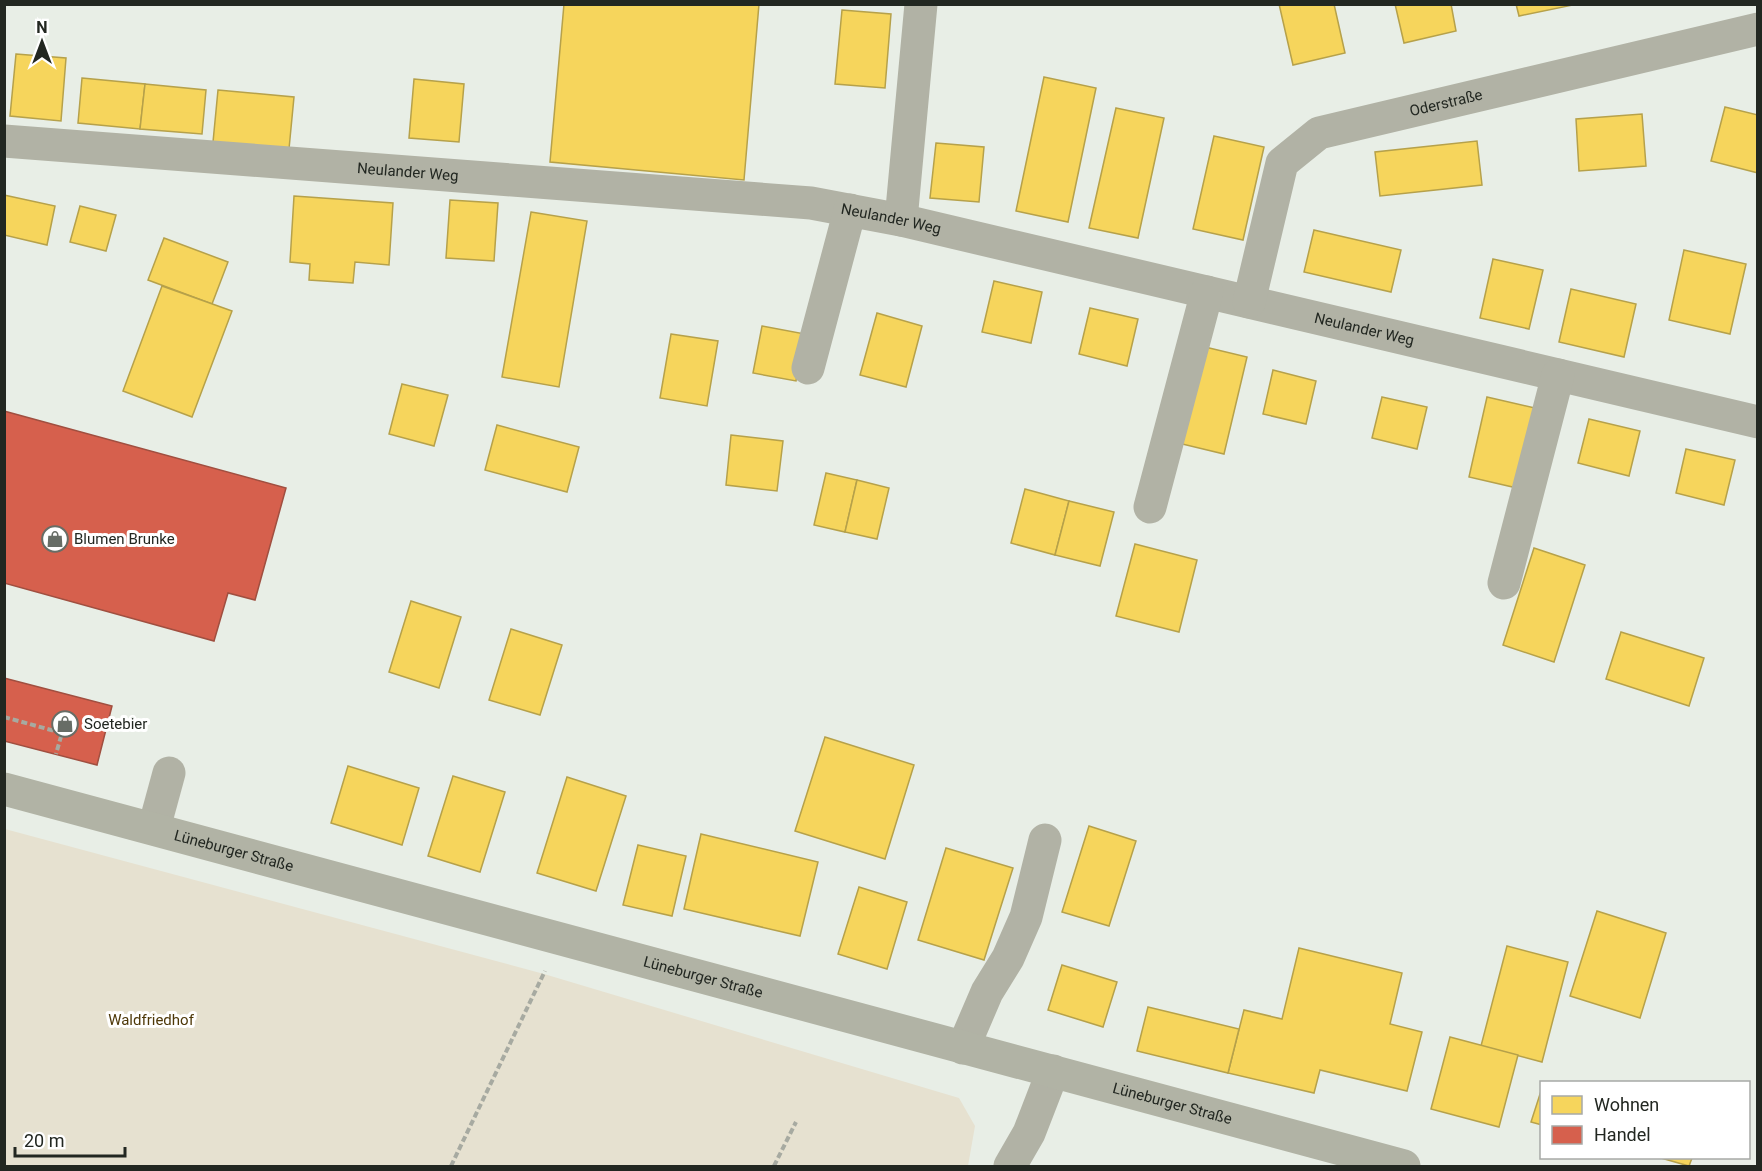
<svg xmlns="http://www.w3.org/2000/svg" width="1762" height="1171" font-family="Roboto,sans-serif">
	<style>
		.green { fill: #e6e1d0 }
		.homes { fill: #f6d55c; stroke: #b6a14a; stroke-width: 1.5 }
		.shops { fill: #d6604d; stroke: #a04f40; stroke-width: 1.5 }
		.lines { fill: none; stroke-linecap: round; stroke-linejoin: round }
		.path { stroke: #a7aaa1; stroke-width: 4; stroke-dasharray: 6 3; stroke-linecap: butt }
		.minor { stroke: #b1b2a5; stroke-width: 33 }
		.major { stroke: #b1b3a5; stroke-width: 33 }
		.labels { text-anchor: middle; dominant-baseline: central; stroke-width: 6; stroke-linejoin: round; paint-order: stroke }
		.street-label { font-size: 15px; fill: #222721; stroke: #fff }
		.poi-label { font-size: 15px; fill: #222721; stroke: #fff; text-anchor: start }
		.park-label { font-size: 15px; fill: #4e3808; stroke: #fff }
	</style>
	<rect width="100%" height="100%" fill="#e8eee6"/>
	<!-- green -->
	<polygon class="green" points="5,829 544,974 959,1098 975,1126 968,1166 5,1166"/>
	<!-- homes -->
	<g class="homes">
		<polygon points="564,4 759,4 744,180 550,162"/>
		<polygon points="1279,4 1334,4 1345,53 1293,65"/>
		<polygon points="1395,4 1451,4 1456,31 1404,43"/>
		<polygon points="1516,4 1573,4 1573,5 1519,16"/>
		<polygon points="842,10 891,14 885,88 835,84"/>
		<polygon points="16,54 66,58 61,121 10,116"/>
		<polygon points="1044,77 1096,88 1068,222 1016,211"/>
		<polygon points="82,78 145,84 140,129 78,123"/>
		<polygon points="414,79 464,84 459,142 409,138"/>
		<polygon points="145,84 206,90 202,134 140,129"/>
		<polygon points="218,90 294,97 289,149 213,142"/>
		<polygon points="1725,107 1758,115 1758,173 1711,161"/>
		<polygon points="1116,108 1164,118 1138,238 1089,228"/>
		<polygon points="1642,114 1646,166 1579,171 1576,119"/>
		<polygon points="1214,136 1264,147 1243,240 1193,229"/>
		<polygon points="1477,141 1482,185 1380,196 1375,152"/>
		<polygon points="936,143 984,147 979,202 930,198"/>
		<polygon points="4,195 55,206 47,245 4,235"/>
		<polygon points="294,196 393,203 389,265 355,262 353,283 309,280 310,264 290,262"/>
		<polygon points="450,200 498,203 494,261 446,258"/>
		<polygon points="80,206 116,215 106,251 70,242"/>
		<polygon points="531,212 587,221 559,387 502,377"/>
		<polygon points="1314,230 1401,250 1391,292 1304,272"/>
		<polygon points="164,238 228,262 212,304 148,280"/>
		<polygon points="1684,250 1746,264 1730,334 1669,320"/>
		<polygon points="1493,259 1543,270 1529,329 1480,318"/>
		<polygon points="994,281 1042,292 1031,343 982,332"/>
		<polygon points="162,286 232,311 192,417 123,391"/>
		<polygon points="1571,289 1636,304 1624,357 1559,342"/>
		<polygon points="1090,308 1138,319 1127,366 1079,354"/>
		<polygon points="877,313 922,326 906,387 860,375"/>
		<polygon points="762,326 805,334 796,381 753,373"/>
		<polygon points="671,334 718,341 707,406 660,398"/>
		<polygon points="1201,346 1247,357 1224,454 1178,443"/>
		<polygon points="1273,370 1316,381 1306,424 1263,414"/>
		<polygon points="402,384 448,395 434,446 389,434"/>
		<polygon points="1382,397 1427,407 1417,449 1372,438"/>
		<polygon points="1487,397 1535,408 1517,488 1469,477"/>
		<polygon points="1589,419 1640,431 1629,476 1578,463"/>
		<polygon points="497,425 579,447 567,492 485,470"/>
		<polygon points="731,435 783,441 777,491 726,485"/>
		<polygon points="1686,449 1735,460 1724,505 1676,493"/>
		<polygon points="826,473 857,480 845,532 814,525"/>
		<polygon points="857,480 889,488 877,539 845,532"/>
		<polygon points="1025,489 1069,501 1055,555 1011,543"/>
		<polygon points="1069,501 1114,512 1100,566 1055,555"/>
		<polygon points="1135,544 1197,560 1179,632 1116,616"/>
		<polygon points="1534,548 1585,565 1554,662 1503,645"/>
		<polygon points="411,601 461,617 439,688 389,672"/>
		<polygon points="511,629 562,645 540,715 489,700"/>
		<polygon points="1621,632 1704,658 1689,706 1606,679"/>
		<polygon points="825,737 914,765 885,859 795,831"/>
		<polygon points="348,766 419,788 402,845 331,823"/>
		<polygon points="453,776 505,792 480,872 428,856"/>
		<polygon points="567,777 626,796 596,891 537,873"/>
		<polygon points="1089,826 1136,841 1109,926 1062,912"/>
		<polygon points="701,834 818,862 800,936 684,909"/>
		<polygon points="638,845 686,856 672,916 623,905"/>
		<polygon points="946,848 1013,868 984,960 918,940"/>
		<polygon points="859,887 907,902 887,969 838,954"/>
		<polygon points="1597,911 1666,933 1640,1018 1570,996"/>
		<polygon points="1507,946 1568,962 1542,1062 1481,1046"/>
		<polygon points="1299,948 1402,973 1390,1024 1422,1032 1407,1091 1320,1070 1314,1093 1228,1073 1244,1010 1282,1019"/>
		<polygon points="1062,965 1117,982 1103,1027 1048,1010"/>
		<polygon points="1148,1007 1239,1029 1228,1073 1137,1051"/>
		<polygon points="1450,1037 1518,1055 1499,1127 1431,1109"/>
		<polygon points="1542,1088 1542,1125 1531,1122"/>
		<polygon points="1661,1158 1692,1158 1689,1166"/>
	</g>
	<!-- shops -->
	<g class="shops">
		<polygon points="4,411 286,488 255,600 228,593 214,641 4,583"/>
		<polygon points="4,678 112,706 97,765 4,741"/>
	</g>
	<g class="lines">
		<!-- path -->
		<g class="path">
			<polyline points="4,717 62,733 56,754"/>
			<polyline points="451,1166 545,971"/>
			<polyline points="774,1166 796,1122"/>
		</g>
		<!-- minor -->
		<g class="minor">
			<path id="s1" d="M4,141L811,203L901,220L1758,422"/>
			<polyline points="901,220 921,4"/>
			<path id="s2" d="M1249,302L1282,163L1319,133L1758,29"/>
			<polyline points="808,368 850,210"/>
			<polyline points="1150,507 1207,292"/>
			<polyline points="1504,583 1558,375"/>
			<polyline points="154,828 169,773"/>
			<polyline points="963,1048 987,992 1008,958 1026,917 1045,840"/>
			<polyline points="1010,1166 1029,1133 1053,1071"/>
		</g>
		<!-- major -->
		<path class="major" id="s3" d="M4,789L1404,1166"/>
	</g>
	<!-- icons -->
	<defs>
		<g id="shop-ring" transform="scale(1.35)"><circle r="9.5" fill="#fff" stroke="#676d66" stroke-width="1.5"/><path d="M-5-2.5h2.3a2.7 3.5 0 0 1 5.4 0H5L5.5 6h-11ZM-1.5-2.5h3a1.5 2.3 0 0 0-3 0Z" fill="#676d66"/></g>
	</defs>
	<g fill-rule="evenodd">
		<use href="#shop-ring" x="55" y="539"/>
		<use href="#shop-ring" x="65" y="724"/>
	</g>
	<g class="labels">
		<!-- street labels -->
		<g class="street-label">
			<text stroke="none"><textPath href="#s2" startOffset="321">Oderstraße</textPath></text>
			<text stroke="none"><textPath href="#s1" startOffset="405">Neulander Weg</textPath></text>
			<text stroke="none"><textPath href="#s1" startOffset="891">Neulander Weg</textPath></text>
			<text stroke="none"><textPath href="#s1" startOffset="1377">Neulander Weg</textPath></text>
			<text stroke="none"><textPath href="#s3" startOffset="238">Lüneburger Straße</textPath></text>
			<text stroke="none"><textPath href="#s3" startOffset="724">Lüneburger Straße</textPath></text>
			<text stroke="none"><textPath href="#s3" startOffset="1210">Lüneburger Straße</textPath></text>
		</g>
		<!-- poi labels -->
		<g class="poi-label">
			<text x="74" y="539">Blumen Brunke</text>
			<text x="84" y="724">Soetebier</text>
		</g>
		<!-- park labels -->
		<g class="park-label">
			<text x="151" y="1020">Waldfriedhof</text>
		</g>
	</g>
	<!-- border -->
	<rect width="1762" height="1171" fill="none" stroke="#222721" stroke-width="12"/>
	<!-- legend -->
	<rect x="1540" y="1081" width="210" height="78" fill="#ffffff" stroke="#a7a9a6" stroke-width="1.5"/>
	<rect x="1552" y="1096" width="30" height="18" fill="#f6d55c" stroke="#a7a9a6" stroke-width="1.5"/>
	<text x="1594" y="1111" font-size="18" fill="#222721">Wohnen</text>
	<rect x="1552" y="1126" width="30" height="18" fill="#d6604d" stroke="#a7a9a6" stroke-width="1.5"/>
	<text x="1594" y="1141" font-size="18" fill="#222721">Handel</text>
	<!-- north arrow -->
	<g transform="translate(42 42)" stroke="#ffffff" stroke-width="4.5" paint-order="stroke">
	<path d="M0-4.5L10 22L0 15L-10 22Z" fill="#222721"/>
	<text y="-9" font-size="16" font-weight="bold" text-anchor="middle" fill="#222721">N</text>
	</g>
	<!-- scale -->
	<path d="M15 1147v9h110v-9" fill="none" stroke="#222721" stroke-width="3"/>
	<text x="24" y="1147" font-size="18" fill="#222721" stroke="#ffffff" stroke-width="4.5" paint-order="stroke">20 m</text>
</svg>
